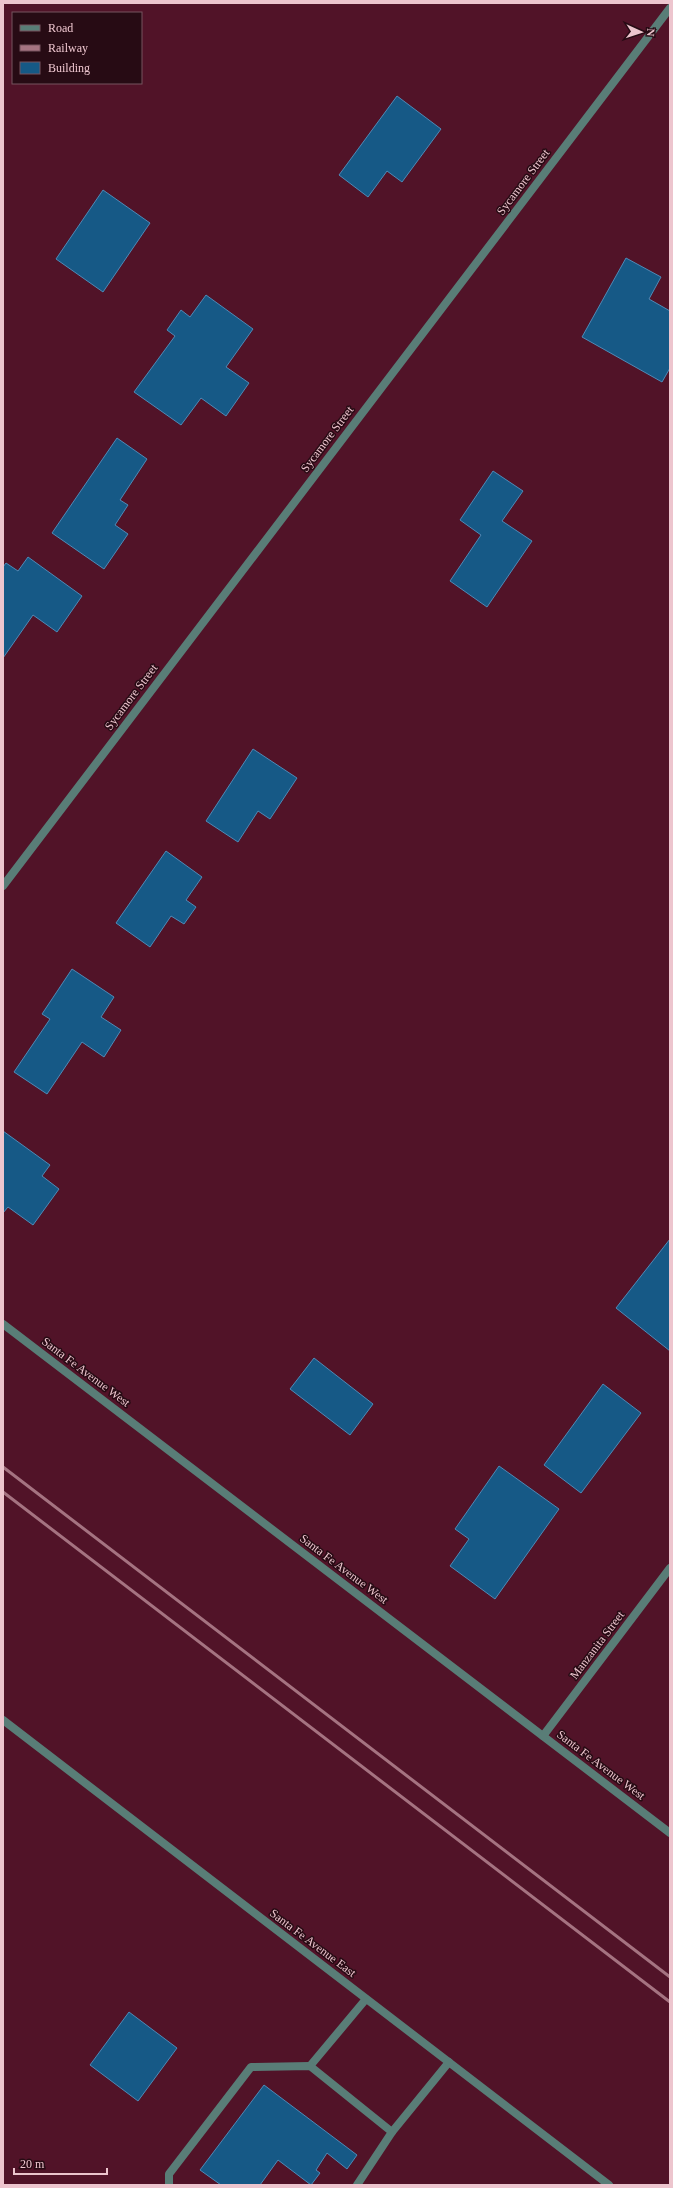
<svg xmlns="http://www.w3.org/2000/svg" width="673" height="2188" font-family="'Times New Roman',serif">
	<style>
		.building { fill: #165986; stroke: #4e8ab7 }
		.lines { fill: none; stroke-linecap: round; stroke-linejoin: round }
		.service { stroke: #597d77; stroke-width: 8 }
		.minor { stroke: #597d77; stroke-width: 8 }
		.rail { stroke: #a57381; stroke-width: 3 }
		.labels { text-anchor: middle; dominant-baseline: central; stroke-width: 3; stroke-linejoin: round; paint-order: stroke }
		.street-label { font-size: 12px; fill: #edc5ce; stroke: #270b14 }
	</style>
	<rect width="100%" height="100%" fill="#511328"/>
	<!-- building -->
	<g class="building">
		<polygon points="397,96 441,129 402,182 387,171 368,197 339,175"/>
		<polygon points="103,190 150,223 103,292 56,259"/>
		<polygon points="626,258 661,277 649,299 670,311 670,368 662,382 582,337"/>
		<polygon points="206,295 253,329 226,367 249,383 226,416 201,398 181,425 134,392 175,336 167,330 181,310 190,317"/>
		<polygon points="117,438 147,459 120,500 128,505 115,525 128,534 104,569 52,533"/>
		<polygon points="493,471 523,491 502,521 532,541 487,607 450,581 481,535 460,520"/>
		<polygon points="28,557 82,596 57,632 33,615 3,658 3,567 6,563 18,571"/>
		<polygon points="253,749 297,778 270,819 258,811 238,842 206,821"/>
		<polygon points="166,851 202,877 186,900 196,907 184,924 171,916 150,947 116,923"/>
		<polygon points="72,969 114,997 101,1017 121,1030 104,1057 82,1042 47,1094 14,1072 50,1019 42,1014"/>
		<polygon points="3,1131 50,1165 42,1176 59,1189 33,1225 8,1207 3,1213"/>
		<polygon points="670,1239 670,1351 616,1308"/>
		<polygon points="314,1358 373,1404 350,1435 290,1389"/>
		<polygon points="603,1384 641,1413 581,1493 544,1465"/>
		<polygon points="499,1466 559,1509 495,1599 450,1566 469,1539 455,1529"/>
		<polygon points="129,2012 177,2048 138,2101 90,2065"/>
		<polygon points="264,2085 357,2155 347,2169 327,2153 316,2170 320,2173 311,2185 278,2160 260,2185 221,2185 200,2170"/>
	</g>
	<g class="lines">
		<!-- service -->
		<g class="service">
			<polyline points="310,2066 366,1999"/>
			<polyline points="392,2132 449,2062"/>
			<polyline points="169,2185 169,2174 251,2067 310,2066 392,2132 357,2185"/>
		</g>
		<!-- minor -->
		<g class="minor">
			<polyline points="3,886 670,8"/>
			<polyline points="3,1324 670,1833"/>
			<polyline points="3,1720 609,2185"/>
			<polyline points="543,1736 670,1568"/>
		</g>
		<!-- rail -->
		<g class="rail">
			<polyline points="3,1467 670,1977"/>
			<polyline points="3,1492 670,2002"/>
		</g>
	</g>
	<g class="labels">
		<!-- street labels -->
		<g class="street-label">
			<text transform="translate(523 182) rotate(-53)">Sycamore Street</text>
			<text transform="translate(327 439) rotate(-53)">Sycamore Street</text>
			<text transform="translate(131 697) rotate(-53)">Sycamore Street</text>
			<text transform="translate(86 1372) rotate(37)">Santa Fe Avenue West</text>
			<text transform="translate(344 1569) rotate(37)">Santa Fe Avenue West</text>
			<text transform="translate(597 1645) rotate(-53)">Manzanita Street</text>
			<text transform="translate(601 1765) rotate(37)">Santa Fe Avenue West</text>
			<text transform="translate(313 1943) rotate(37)">Santa Fe Avenue East</text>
		</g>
	</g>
	<!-- border -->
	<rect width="673" height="2188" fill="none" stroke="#edc5ce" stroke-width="8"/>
	<!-- legend -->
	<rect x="12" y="12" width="130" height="72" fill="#270b14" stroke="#76555e"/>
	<rect x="20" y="25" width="20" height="6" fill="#597d77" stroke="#76555e"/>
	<text x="48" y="32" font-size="12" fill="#edc5ce">Road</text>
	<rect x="20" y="45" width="20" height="6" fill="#a57381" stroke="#76555e"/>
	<text x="48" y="52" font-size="12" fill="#edc5ce">Railway</text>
	<rect x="20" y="62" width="20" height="12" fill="#165986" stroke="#76555e"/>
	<text x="48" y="72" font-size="12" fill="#edc5ce">Building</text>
	<!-- north arrow -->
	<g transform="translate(641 32) rotate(93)" stroke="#270b14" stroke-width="3" paint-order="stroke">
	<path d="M0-3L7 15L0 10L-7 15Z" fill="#edc5ce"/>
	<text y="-6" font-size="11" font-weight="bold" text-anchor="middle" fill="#edc5ce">N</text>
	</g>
	<!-- scale -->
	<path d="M14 2168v6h93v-6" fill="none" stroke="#edc5ce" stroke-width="2"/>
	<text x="20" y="2168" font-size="12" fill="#edc5ce" stroke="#270b14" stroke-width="3" paint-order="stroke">20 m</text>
</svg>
